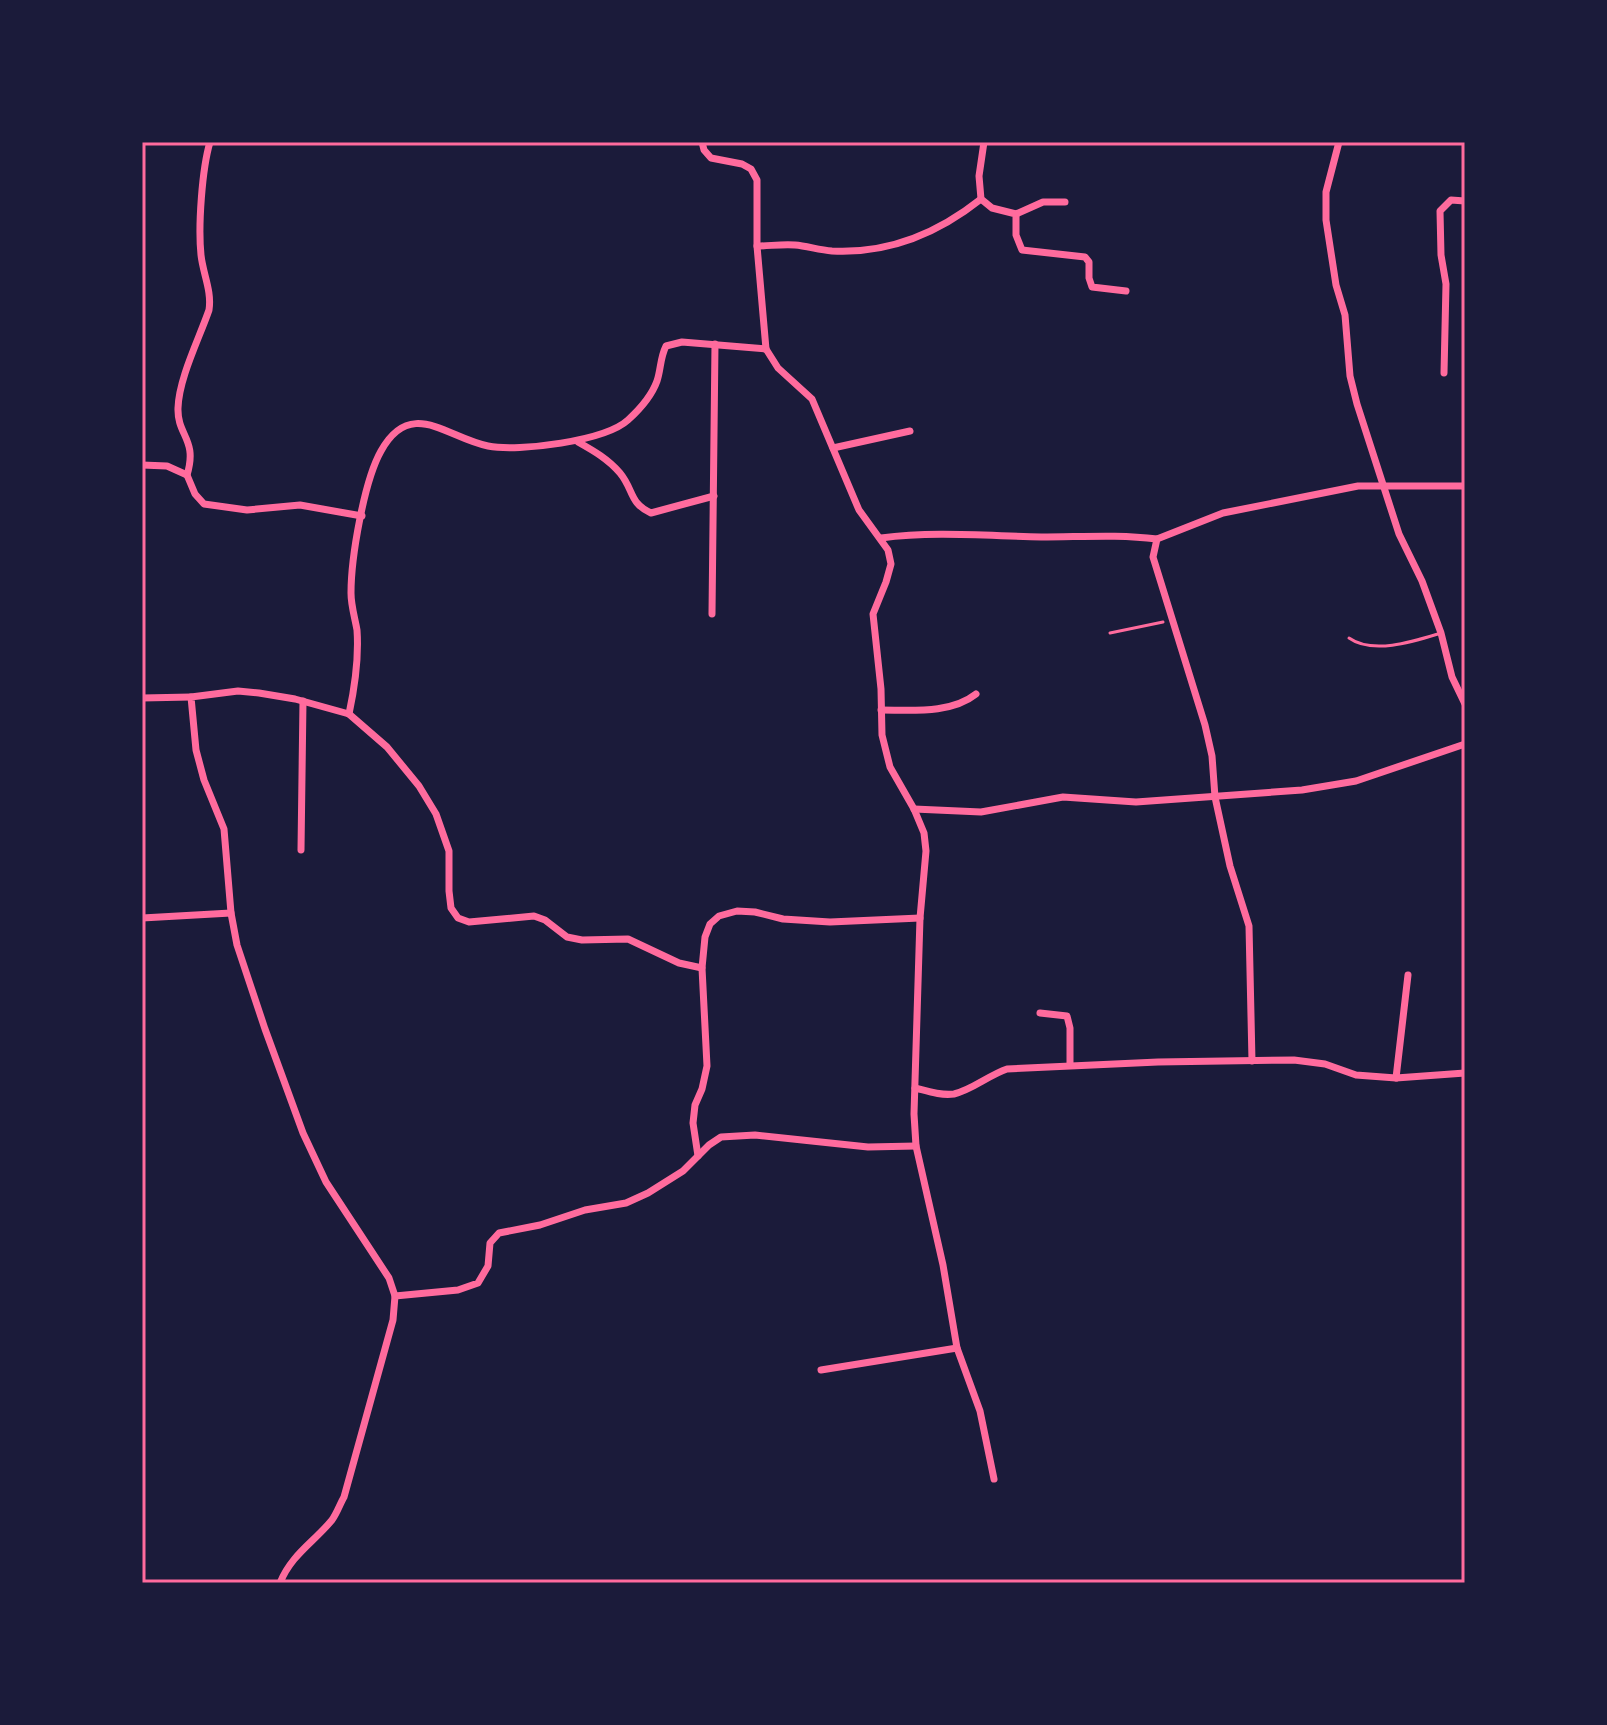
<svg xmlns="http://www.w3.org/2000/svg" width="1607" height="1725" font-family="Manrope,sans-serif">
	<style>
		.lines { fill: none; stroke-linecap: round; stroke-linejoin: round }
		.path { stroke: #ff6b9d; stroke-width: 3 }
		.service { stroke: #ff6b9d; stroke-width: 3 }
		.minor { stroke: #ff6b9d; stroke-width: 7 }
		.neatline { fill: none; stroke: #ff6b9d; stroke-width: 3 }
	</style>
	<rect width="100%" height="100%" fill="#1b1b3a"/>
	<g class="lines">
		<!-- path -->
		<polyline class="path" points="1110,633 1163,622"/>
		<!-- service -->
		<path class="service" d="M1349,638C1373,655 1415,641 1441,633"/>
		<!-- minor -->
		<g class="minor">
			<polyline points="702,142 704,150 711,158 742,164 751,169 757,180 757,246 766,349 778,368 812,399 859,510 888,550 891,564 886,582 873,614 881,689 882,735 890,767 914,809 924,833 926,851 920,918 914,1114 916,1146 943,1265 957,1348 980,1411 994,1479"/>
			<polyline points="984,142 979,176 981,199 992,208 1016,214 1016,235 1022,250 1085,257 1089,262 1089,278 1092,287 1126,291"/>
			<polyline points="1339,142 1326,192 1326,220 1336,285 1345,315 1350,376 1357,404 1399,534 1422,581 1441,633 1452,677 1465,704"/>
			<polyline points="1016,214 1043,202 1065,202"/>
			<path d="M757,246C769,246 782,244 795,245C807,246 819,250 832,251C889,254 937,234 981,199"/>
			<polyline points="1444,373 1446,284 1441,255 1440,211 1451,200 1465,201"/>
			<path d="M578,442C594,451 608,459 620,473C634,490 629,503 651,513L714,496"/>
			<polyline points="833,448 910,431"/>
			<polyline points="142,465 167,466 187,475 195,494 204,504 247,510 300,505 362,516"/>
			<path d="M187,475C198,439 177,436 178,408C179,378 199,339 209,310C212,291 203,274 201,255C198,226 202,169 210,142"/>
			<path d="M881,538C934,531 988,536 1041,537C1081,537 1117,534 1157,539"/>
			<polyline points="712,614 715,344"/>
			<polyline points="142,698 191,697"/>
			<path d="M881,710C912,710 951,714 976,694"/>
			<path d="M349,714C355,686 359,658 357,630C355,618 351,606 351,593C351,558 364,481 381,451C411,397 447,438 488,446C519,452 605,441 628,420C639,410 652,395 657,381C661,369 660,358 666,346L682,342L766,349"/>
			<polyline points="914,809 981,812 1063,797 1136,802 1302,790 1356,781 1465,744"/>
			<polyline points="301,850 303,701"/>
			<polyline points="142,918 231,913"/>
			<polyline points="1040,1013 1067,1016 1070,1028 1070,1065"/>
			<polyline points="1252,1061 1249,926 1230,866 1215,797 1212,756 1205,725 1153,557 1157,539 1223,513 1358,486 1465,486"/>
			<polyline points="1396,1078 1408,975"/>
			<path d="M915,1088C927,1091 941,1096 954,1094C972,1090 989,1075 1007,1069L1158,1062L1294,1060L1325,1064L1356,1075L1396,1078L1465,1073"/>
			<polyline points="698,1156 693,1123 695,1105 702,1089 707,1066 702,968 705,937 710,924 719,916 737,911 755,912 783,919 830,922 920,918"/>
			<polyline points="395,1296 458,1290 478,1283 488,1266 490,1243 499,1233 540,1225 585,1210 626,1203 648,1193 683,1171 709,1145 721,1137 755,1135 868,1147 916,1146"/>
			<polyline points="821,1370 957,1348"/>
			<path d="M280,1583C291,1555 314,1542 332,1520C337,1513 340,1504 344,1497L393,1320L395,1296L389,1278L326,1182L303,1133L265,1029L237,945L231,913L224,829L204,780L196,750L191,697L238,691L259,693L295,699L349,714L387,747L419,786L436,814L449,851V891L451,908L458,918L469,922L534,916L545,920L567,937L582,940L628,939L679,963L702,968"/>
		</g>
	</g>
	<!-- border -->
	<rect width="1607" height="1725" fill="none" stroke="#1b1b3a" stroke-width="288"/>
	<rect x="144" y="144" width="1319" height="1437" class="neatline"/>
</svg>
